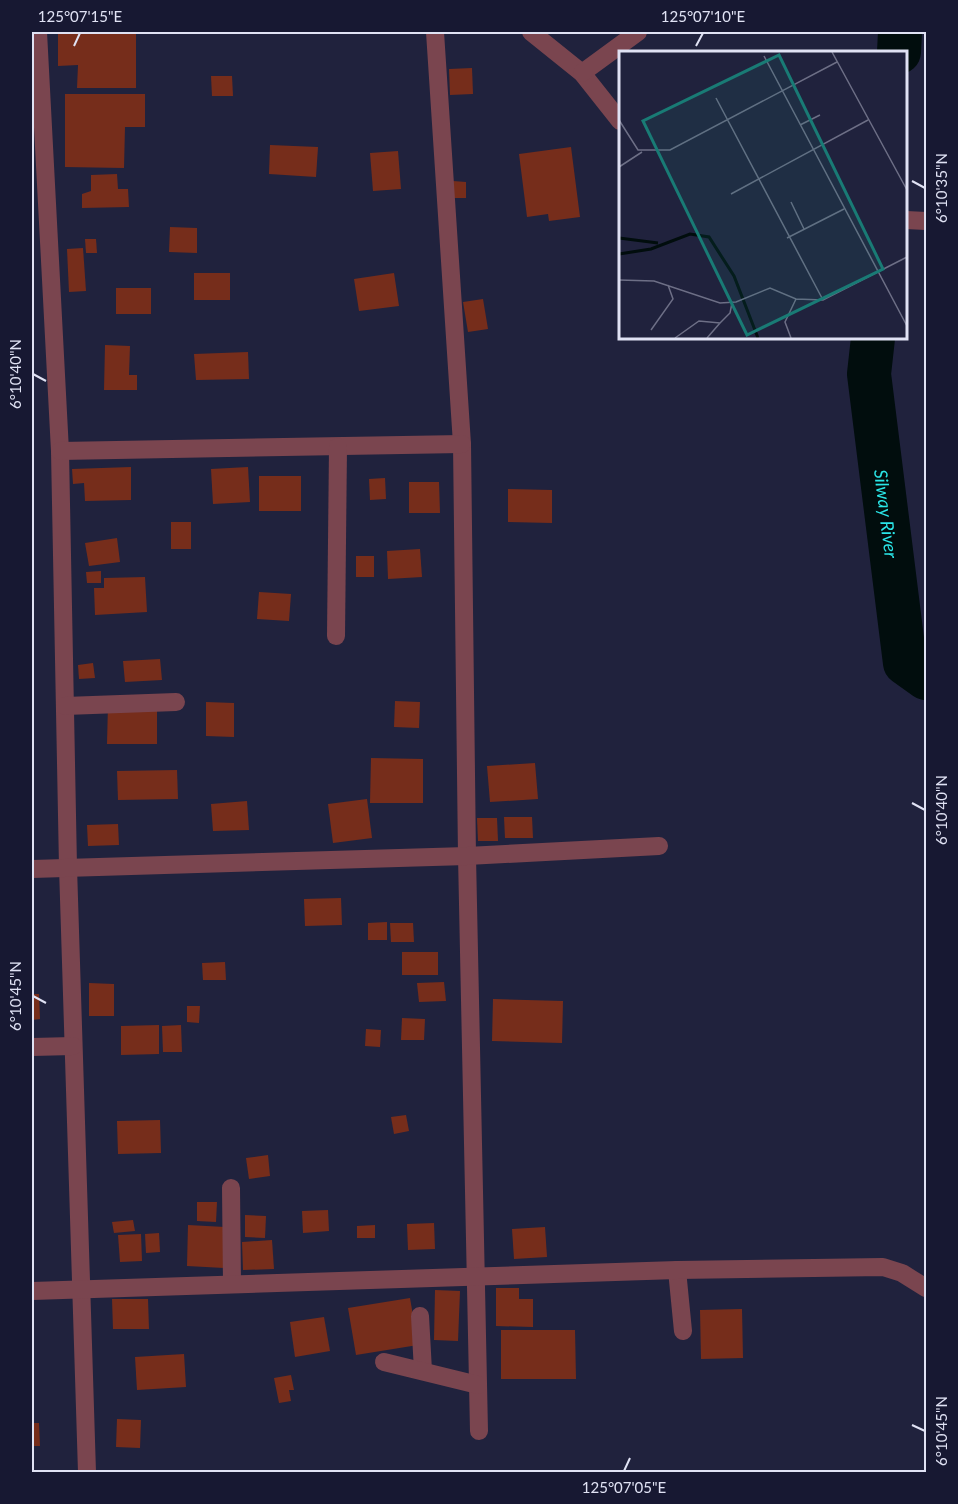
<svg xmlns="http://www.w3.org/2000/svg" width="958" height="1504" font-family="Lato,sans-serif">
	<style>
		.lines { fill: none; stroke-linecap: round; stroke-linejoin: round }
		.river { stroke: #010d0d; stroke-width: 44 }
		.building { fill: #762d1b }
		.minor { stroke: #7a454f; stroke-width: 18 }
		.ticks { fill: none; stroke: #e0e2f4; stroke-width: 2 }
		.labels { text-anchor: middle; dominant-baseline: central; stroke-width: 4.5; stroke-linejoin: round; paint-order: stroke }
		.water-label { font-size: 18px; font-style: italic; fill: #2ae5e7; stroke: #171832 }
		.inset-river { fill: none; stroke: #010d0d; stroke-width: 3 }
		.inset-road { fill: none; stroke: #6d6f86; stroke-width: 1.5 }
		.view { fill: #197b75; fill-opacity: 0.15; stroke: #197b75; stroke-width: 3 }
		.inset-edge { fill: none; stroke: #e0e2f4; stroke-width: 3 }
		.neatline { fill: none; stroke: #e0e2f4; stroke-width: 2 }
		.ticks-label { font-size: 15px; text-anchor: middle; fill: #e0e2f4 }
	</style>
	<rect width="100%" height="100%" fill="#20223d"/>
	<g class="lines">
		<!-- river -->
		<g class="river">
			<polyline points="899,52 900,32"/>
			<path id="s1" d="M873,338L869,374L905,663L926,678"/>
		</g>
	</g>
	<!-- building -->
	<g class="building">
		<polygon points="58,32 136,32 136,88 77,88 78,65 58,66"/>
		<polygon points="472,68 473,94 450,95 449,69"/>
		<polygon points="211,76 232,76 233,96 212,96"/>
		<polygon points="65,94 145,94 145,127 125,127 124,168 65,167"/>
		<polygon points="270,145 318,147 316,177 269,174"/>
		<polygon points="571,147 580,217 549,221 548,214 527,217 519,154"/>
		<polygon points="398,151 401,189 373,191 370,153"/>
		<polygon points="117,174 118,189 128,189 129,207 82,208 82,194 91,191 91,175"/>
		<polygon points="453,181 466,182 466,198 453,198"/>
		<polygon points="170,227 197,228 197,253 169,252"/>
		<polygon points="85,239 96,239 97,253 86,253"/>
		<polygon points="83,248 86,291 69,292 67,249"/>
		<rect x="194" y="273" width="36" height="27"/>
		<polygon points="394,273 399,306 359,311 354,279"/>
		<rect x="116" y="288" width="35" height="26"/>
		<polygon points="483,299 488,329 468,332 463,302"/>
		<polygon points="105,345 130,346 129,375 137,375 137,390 104,390"/>
		<polygon points="248,352 249,379 196,380 194,354"/>
		<polygon points="131,467 131,500 85,501 84,483 73,484 72,469"/>
		<polygon points="248,467 250,502 213,504 211,469"/>
		<rect x="259" y="476" width="42" height="35"/>
		<polygon points="385,478 386,499 370,500 369,479"/>
		<polygon points="409,482 439,482 440,513 409,513"/>
		<polygon points="508,489 552,490 552,523 508,522"/>
		<rect x="171" y="522" width="20" height="27"/>
		<polygon points="117,538 120,562 89,566 85,543"/>
		<polygon points="420,549 422,577 388,579 387,551"/>
		<rect x="356" y="556" width="18" height="21"/>
		<polygon points="101,571 101,583 87,583 86,572"/>
		<polygon points="145,577 147,612 95,615 94,588 104,588 104,578"/>
		<polygon points="259,592 291,594 289,621 257,619"/>
		<polygon points="160,659 162,680 125,682 123,661"/>
		<polygon points="93,663 95,678 79,679 78,665"/>
		<polygon points="395,701 420,702 419,728 394,727"/>
		<polygon points="206,702 234,703 234,737 206,736"/>
		<polygon points="108,705 157,706 157,744 107,744"/>
		<polygon points="371,758 423,759 423,803 370,803"/>
		<polygon points="535,763 538,799 490,802 487,766"/>
		<polygon points="177,770 178,799 118,800 117,771"/>
		<polygon points="367,799 372,838 333,843 328,804"/>
		<polygon points="247,801 249,830 213,831 211,804"/>
		<polygon points="504,817 532,817 533,838 505,838"/>
		<polygon points="477,818 497,818 498,841 478,841"/>
		<polygon points="118,824 119,845 88,846 87,825"/>
		<polygon points="341,898 342,925 305,926 304,899"/>
		<polygon points="387,922 387,940 368,940 368,923"/>
		<polygon points="390,923 413,923 414,942 391,942"/>
		<rect x="402" y="952" width="36" height="23"/>
		<polygon points="225,962 226,980 203,980 202,963"/>
		<polygon points="444,982 446,1001 419,1002 417,983"/>
		<polygon points="89,983 114,984 114,1016 89,1016"/>
		<polygon points="32,994 39,994 40,1019 32,1020"/>
		<polygon points="493,999 563,1001 562,1043 492,1041"/>
		<polygon points="187,1006 200,1006 199,1023 187,1022"/>
		<polygon points="402,1018 425,1019 424,1040 401,1040"/>
		<polygon points="159,1025 159,1054 121,1055 121,1026"/>
		<polygon points="181,1025 182,1052 163,1052 162,1026"/>
		<polygon points="366,1029 381,1030 380,1047 365,1046"/>
		<polygon points="406,1115 409,1131 394,1134 391,1117"/>
		<polygon points="160,1120 161,1153 118,1154 117,1121"/>
		<polygon points="268,1155 270,1176 249,1179 246,1158"/>
		<polygon points="197,1202 217,1202 216,1222 197,1221"/>
		<polygon points="328,1210 329,1231 303,1233 302,1211"/>
		<polygon points="245,1215 266,1216 265,1238 245,1237"/>
		<polygon points="133,1220 135,1231 114,1233 112,1222"/>
		<polygon points="434,1223 435,1249 408,1250 407,1224"/>
		<polygon points="188,1225 225,1227 224,1268 187,1266"/>
		<polygon points="375,1225 375,1238 357,1238 357,1226"/>
		<polygon points="545,1227 547,1257 514,1259 512,1229"/>
		<polygon points="159,1233 160,1252 146,1253 145,1234"/>
		<polygon points="141,1234 142,1261 120,1262 118,1235"/>
		<polygon points="272,1240 274,1269 243,1270 242,1242"/>
		<polygon points="496,1288 519,1288 519,1299 533,1299 533,1327 496,1326"/>
		<polygon points="435,1290 460,1291 458,1341 434,1340"/>
		<polygon points="410,1298 418,1345 356,1355 348,1308"/>
		<polygon points="112,1299 148,1299 149,1329 113,1329"/>
		<polygon points="742,1309 743,1358 701,1359 700,1310"/>
		<polygon points="324,1317 330,1351 295,1357 290,1322"/>
		<polygon points="501,1330 575,1330 576,1379 501,1379"/>
		<polygon points="184,1354 186,1387 137,1390 135,1357"/>
		<polygon points="291,1375 294,1390 289,1390 291,1401 279,1403 274,1378"/>
		<polygon points="117,1419 141,1420 140,1448 116,1447"/>
		<polygon points="32,1423 39,1423 40,1446 32,1446"/>
	</g>
	<g class="lines">
		<!-- minor -->
		<g class="minor">
			<polyline points="38,32 60,451 68,867 87,1472"/>
			<polyline points="435,32 462,444 467,856 479,1431"/>
			<polyline points="531,32 582,73 620,121"/>
			<polyline points="582,73 638,32"/>
			<polyline points="906,220 926,221"/>
			<polyline points="60,451 462,444"/>
			<polyline points="336,636 338,447"/>
			<polyline points="65,706 176,702"/>
			<polyline points="32,869 467,856 659,846"/>
			<polyline points="32,1047 73,1046"/>
			<polyline points="231,1188 232,1284"/>
			<polyline points="677,1270 683,1331"/>
			<polyline points="32,1291 677,1270 883,1267 902,1273 926,1288"/>
			<polyline points="420,1316 423,1371"/>
			<polyline points="384,1362 478,1385"/>
		</g>
	</g>
	<!-- ticks -->
	<path class="ticks" d="M74,46L80,33M696,46L703,33M912,181L925,188M33,374L46,381M912,803L925,810M33,996L46,1003M912,1425L925,1431M624,1471L630,1458"/>
	<g class="labels">
		<!-- water labels -->
		<g class="water-label">
			<text stroke="none"><textPath href="#s1" startOffset="177">Silway River</textPath></text>
		</g>
	</g>
	<!-- overview -->
	<g transform="translate(619 51)">
		<rect width="288" height="288" fill="#20223d"/>
		<path class="inset-river" d="M0,187L39,192M0,203L32,198L71,183L90,186L115,225L139,287"/>
		<path class="inset-road" d="M213,1L288,139M145,5L288,275M97,47L204,249M0,69L19,99H51L218,11M181,74L201,64M0,116L23,101M112,143L249,69M172,151L185,178M168,187L225,158M0,229L35,230L101,252L117,251L151,237L177,248L204,249L288,206M32,279L54,248L49,234M56,287L80,270L101,272L111,262L113,252M88,287L101,272M172,287L166,271L177,248"/>
		<path class="view" d="M160,4L264,218L128,284L24,70Z"/>
		<rect width="288" height="288" class="inset-edge"/>
	</g>
	<!-- border -->
	<rect width="958" height="1504" fill="none" stroke="#171832" stroke-width="66"/>
	<rect x="33" y="33" width="892" height="1438" class="neatline"/>
	<g class="ticks-label">
		<text x="80" y="22">125°07'15"E</text>
		<text x="703" y="22">125°07'10"E</text>
		<text transform="translate(942 188) rotate(-90)" y="5">6°10'35"N</text>
		<text transform="translate(16 374) rotate(-90)" y="5">6°10'40"N</text>
		<text transform="translate(942 810) rotate(-90)" y="5">6°10'40"N</text>
		<text transform="translate(16 996) rotate(-90)" y="5">6°10'45"N</text>
		<text transform="translate(942 1431) rotate(-90)" y="5">6°10'45"N</text>
		<text x="624" y="1493">125°07'05"E</text>
	</g>
</svg>
